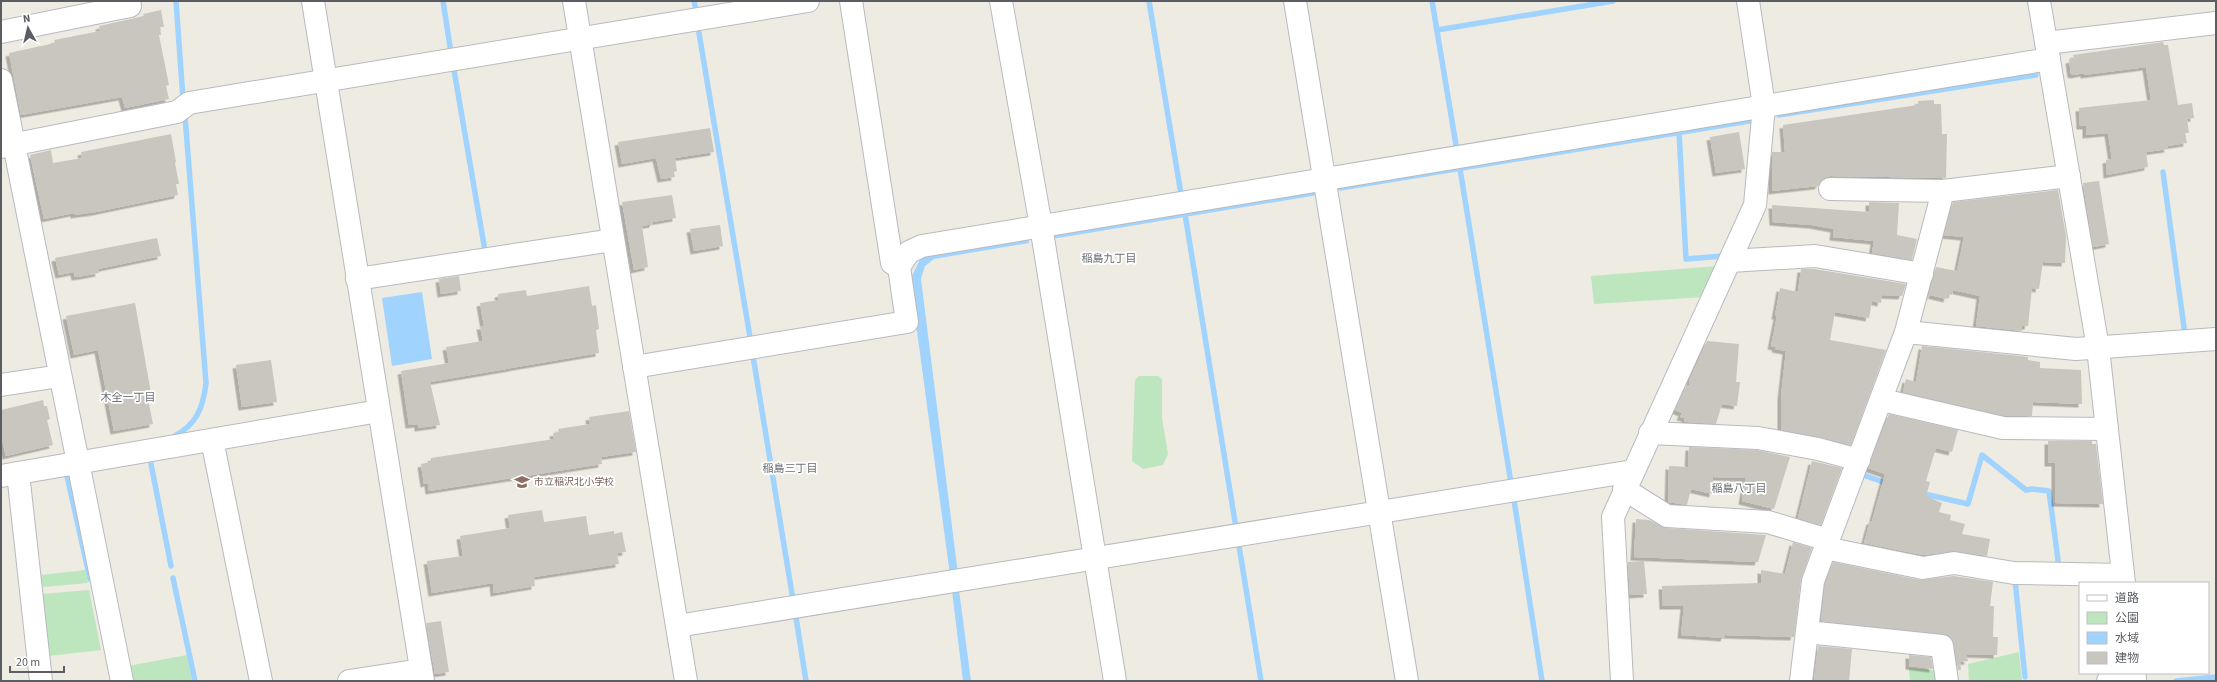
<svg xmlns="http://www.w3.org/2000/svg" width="2217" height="682" font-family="'Source Sans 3','Noto Sans JP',sans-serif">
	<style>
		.green { fill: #bde6be }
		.water { fill: #a0d4ff }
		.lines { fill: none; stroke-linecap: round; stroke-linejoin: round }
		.stream { stroke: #a0d4ff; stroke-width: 5.5 }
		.building { fill: #c8c6bf; filter: url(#shadow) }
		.minor-casing { stroke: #b7babf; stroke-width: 24 }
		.minor { stroke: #fff; stroke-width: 22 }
		.labels { text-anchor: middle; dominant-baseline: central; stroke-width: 3.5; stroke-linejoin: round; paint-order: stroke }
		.education-label { font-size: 10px; fill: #785e54; stroke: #fff; text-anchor: start }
		.neighbourhood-label { font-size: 11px; fill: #6b7075; stroke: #fff }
	</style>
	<defs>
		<filter id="shadow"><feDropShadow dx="-3.5" dy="3.5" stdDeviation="0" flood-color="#0004"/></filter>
	</defs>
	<rect width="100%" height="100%" fill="#eeebe2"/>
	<!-- green -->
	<g class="green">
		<polygon points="1718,266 1705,297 1594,304 1591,276"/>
		<polygon points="1139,376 1158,376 1162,379 1162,418 1168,454 1163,465 1143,469 1132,461 1135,380"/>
		<polygon points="85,570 88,583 43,587 41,575"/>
		<polygon points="89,590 101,650 49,656 42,594"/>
		<polygon points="2019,652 2022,681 1969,681 1968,664"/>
		<polygon points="187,655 192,681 131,681 128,666"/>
		<polygon points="1909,668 1941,671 1942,681 1910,681"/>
	</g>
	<!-- water -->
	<g class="water">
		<polygon points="1028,236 1029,243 934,259 925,266 921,279 958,574 950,575 910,280 921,257"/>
		<polygon points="422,292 432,359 392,366 382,298"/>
		<polygon points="959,590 971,681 963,681 952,591"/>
	</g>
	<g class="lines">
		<!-- stream -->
		<g class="stream">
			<polyline points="176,1 183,99"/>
			<polyline points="443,1 451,53"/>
			<polyline points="694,1 696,10"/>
			<polyline points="1149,1 1181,194"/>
			<polyline points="1432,1 1457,151"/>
			<polyline points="1437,30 1613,1"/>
			<polyline points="699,33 750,337"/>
			<polyline points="454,70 485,251"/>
			<polyline points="1779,115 2036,75"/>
			<polyline points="1679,132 1686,259 1723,256"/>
			<polyline points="1460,169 1511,483 1514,483"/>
			<polyline points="2163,172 2185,335"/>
			<polyline points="1340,188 1749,121"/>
			<polyline points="1185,214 1236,528"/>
			<polyline points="1053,236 1313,193"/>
			<polyline points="753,356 793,600"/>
			<path d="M173,437C196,425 203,409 206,383L185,116"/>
			<polyline points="151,464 171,566"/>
			<polyline points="1863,475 1889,484"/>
			<polyline points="67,476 90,579"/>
			<polyline points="1920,493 1968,504 1982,455 2026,490 2032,489 2049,491 2059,568"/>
			<polyline points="1514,500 1542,681"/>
			<polyline points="1239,546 1261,681"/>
			<polyline points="173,578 195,681"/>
			<polyline points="2019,580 2015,580 2025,677"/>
			<polyline points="795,611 806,681"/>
			<polyline points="2176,681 2216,677"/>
		</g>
	</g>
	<!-- building -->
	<g class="building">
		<polygon points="161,10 164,27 160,27 161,35 159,35 169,85 166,86 169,99 125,108 122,97 21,115 9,53 55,43 54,40 100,31 99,26 144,16 143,14"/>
		<polygon points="2163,42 2164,45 2168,45 2178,105 2192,103 2194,118 2187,119 2189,133 2185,133 2187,143 2167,146 2168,149 2146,152 2148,167 2107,175 2106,160 2112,159 2108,133 2086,135 2086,126 2080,126 2079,108 2151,100 2146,67 2084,75 2084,73 2074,75 2071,74 2069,60 2074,59 2073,55"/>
		<polygon points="1934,100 1934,104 1941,104 1942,134 1947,134 1946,178 1830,176 1824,178 1818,186 1772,191 1772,152 1785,152 1783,125 1918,105 1918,101"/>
		<polygon points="710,128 714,152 675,158 677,171 674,172 675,177 661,179 656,158 622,164 618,142"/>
		<polygon points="1739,132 1745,169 1716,173 1710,137"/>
		<polygon points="171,134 176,162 175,163 179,184 176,184 178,195 96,212 74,215 74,213 44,219 30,155 51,150 53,163 82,158 81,152"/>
		<polygon points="2099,181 2109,244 2093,247 2083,183"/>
		<polygon points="2058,190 2066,236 2065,263 2043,262 2039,289 2032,288 2028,326 2022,326 2022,331 1976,326 1980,296 1953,290 1952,295 1948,294 1947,299 1930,295 1927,301 1936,267 1957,271 1964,237 1944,235 1953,202"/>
		<polygon points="672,195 676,218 653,222 653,224 642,226 648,267 634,270 622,202"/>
		<polygon points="1869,202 1899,203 1897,235 1917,239 1912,260 1872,253 1874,241 1833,237 1834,229 1812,225 1773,222 1772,205 1869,212"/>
		<polygon points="720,225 723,246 694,251 690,229"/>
		<polygon points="157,238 161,256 98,269 99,273 83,276 75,277 74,272 59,275 55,258"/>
		<polygon points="1801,269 1814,269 1906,284 1902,296 1882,295 1881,303 1872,301 1869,318 1835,312 1830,340 1886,350 1851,445 1781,430 1781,396 1786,351 1775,349 1776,347 1771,346 1777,316 1775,316 1780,288 1798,292"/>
		<polygon points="459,276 461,291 441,294 439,279"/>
		<polygon points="589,286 592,306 596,305 599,329 596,330 599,353 430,382 440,425 418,428 418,424 409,425 401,371 449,363 446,347 483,341 480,326 484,326 480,303 499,300 498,294 526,290 527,296"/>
		<polygon points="135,303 151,393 147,394 153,424 114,431 98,350 74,355 66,316"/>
		<polygon points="1707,341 1739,344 1736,382 1740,382 1737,406 1722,404 1716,424 1687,422 1684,421 1685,418 1680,417 1682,413 1675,410 1687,385 1689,386 1690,379"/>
		<polygon points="1922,346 2020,356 2028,357 2028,360 2040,362 2040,368 2081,370 2082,404 2033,402 2032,416 2004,416 1903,392 1906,379 1916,382"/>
		<polygon points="271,360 277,402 242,407 236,365"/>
		<polygon points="43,400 44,406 47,406 50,419 47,420 53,445 6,456 1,435 1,410"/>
		<polygon points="629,411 636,452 601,457 602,464 429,491 428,483 424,484 421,464 431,462 431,458 554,439 553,433 559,432 558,429 590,424 589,417"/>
		<polygon points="1889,414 1958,430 1952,452 1936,448 1926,481 1930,482 1926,496 1942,503 1939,512 1951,515 1950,520 1965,524 1962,534 1990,539 1987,556 1956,551 1923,555 1864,543 1870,521 1872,521 1885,474 1868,468"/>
		<polygon points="2048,441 2092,441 2092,444 2096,444 2103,504 2055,503 2055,463 2048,463"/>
		<polygon points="1689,447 1757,450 1790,457 1774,509 1742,501 1746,478 1713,477 1713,494 1691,489 1687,505 1668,502 1669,466 1688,467"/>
		<polygon points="1812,461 1842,468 1821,525 1798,518"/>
		<polygon points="542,510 544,522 586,516 589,535 614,531 614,534 622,532 626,552 617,553 619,564 534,577 535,586 494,593 493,583 432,593 427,561 463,556 460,536 510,528 508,515"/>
		<polygon points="1636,519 1649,520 1666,528 1766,535 1758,562 1634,557"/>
		<polygon points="1793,542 1812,548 1801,579 1794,637 1725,635 1724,638 1681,635 1684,606 1663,606 1662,586 1761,583 1761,570 1785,574"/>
		<polygon points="1644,561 1647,594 1630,595 1628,562"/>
		<polygon points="1833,562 1920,580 1954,576 1993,582 1990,606 1994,606 1993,637 1998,637 1997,655 1966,654 1968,661 1960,662 1961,670 1958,670 1954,644 1948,635 1821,621 1825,584"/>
		<polygon points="441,621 449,672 435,674 426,623"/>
		<polygon points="1818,646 1852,649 1849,681 1814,681"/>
		<polygon points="1909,655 1931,657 1933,669 1909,666"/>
	</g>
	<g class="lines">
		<!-- minor casing -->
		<g class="minor-casing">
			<g id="minor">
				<polyline points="313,1 423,681"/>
				<polyline points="574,1 686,681"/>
				<polyline points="851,1 892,263 899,267"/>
				<polyline points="1001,1 1041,226 1115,681"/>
				<polyline points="1295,1 1407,681"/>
				<polyline points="2039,1 2098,348 2124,583"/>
				<polyline points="1,32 130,6 129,1"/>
				<polyline points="2046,43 2216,23"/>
				<polyline points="1,80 122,681"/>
				<polyline points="1,147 177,112 189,103 808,1"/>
				<polyline points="1830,189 1943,191 2069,176"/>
				<polyline points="1730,261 1815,256 1922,274"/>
				<polyline points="357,279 613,240"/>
				<polyline points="1906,332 2076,349 2216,339"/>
				<polyline points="634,367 907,322 899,267 909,252 922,246 2049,59"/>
				<polyline points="1,385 60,376"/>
				<polyline points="1882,400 2003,428 2107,429"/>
				<polyline points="1650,433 1758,438 1818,449 1859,460"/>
				<polyline points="212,440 261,681"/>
				<polyline points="18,473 41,681"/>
				<polyline points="1,476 379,411"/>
				<polyline points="1624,489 1667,516 1768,522 1828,540"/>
				<polyline points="1825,548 1923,568 1954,563 2014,573 2123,575"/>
				<polyline points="677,626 1633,471"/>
				<polyline points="1807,632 1942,646 1947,681"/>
				<polyline points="349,681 421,670"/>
				<polyline points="1622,681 1613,517 1755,205 1764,106 1748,1"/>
				<polyline points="1801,681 1813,581 1906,332 1943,191"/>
				<polyline points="2108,681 2135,678"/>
			</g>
		</g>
		<!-- minor -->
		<use href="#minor" class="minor"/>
	</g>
	<!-- icons -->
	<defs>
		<g id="school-bare" transform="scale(1.2)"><path d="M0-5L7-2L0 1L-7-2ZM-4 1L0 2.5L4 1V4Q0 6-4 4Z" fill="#8d6e63" stroke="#fff" stroke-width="2.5" paint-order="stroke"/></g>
	</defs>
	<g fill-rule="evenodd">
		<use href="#school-bare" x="522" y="482"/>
	</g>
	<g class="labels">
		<!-- education labels -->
		<g class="education-label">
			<text x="534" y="482">市立稲沢北小学校</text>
		</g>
		<!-- neighbourhood labels -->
		<g class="neighbourhood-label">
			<text x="1109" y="258">稲島九丁目</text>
			<text x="128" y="397">木全一丁目</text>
			<text x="790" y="468">稲島三丁目</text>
			<text x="1739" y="488">稲島八丁目</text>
		</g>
	</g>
	<!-- border -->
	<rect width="2217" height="682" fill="none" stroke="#5a5e63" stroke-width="4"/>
	<!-- legend -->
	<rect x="2079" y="582" width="130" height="92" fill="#ffffff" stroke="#bdbfc1"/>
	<rect x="2087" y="595" width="20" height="6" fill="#ffffff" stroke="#bdbfc1"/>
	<text x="2115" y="602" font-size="12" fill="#5a5e63">道路</text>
	<rect x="2087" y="612" width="20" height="12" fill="#bde6be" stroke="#bdbfc1"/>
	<text x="2115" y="622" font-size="12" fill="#5a5e63">公園</text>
	<rect x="2087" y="632" width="20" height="12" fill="#a0d4ff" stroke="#bdbfc1"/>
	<text x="2115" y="642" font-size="12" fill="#5a5e63">水域</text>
	<rect x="2087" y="652" width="20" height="12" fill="#c8c6bf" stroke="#bdbfc1"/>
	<text x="2115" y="662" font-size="12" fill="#5a5e63">建物</text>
	<!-- north arrow -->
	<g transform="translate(28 28) rotate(352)" stroke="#ffffff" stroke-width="3" paint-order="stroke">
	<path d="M0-3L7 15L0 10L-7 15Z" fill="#5a5e63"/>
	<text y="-6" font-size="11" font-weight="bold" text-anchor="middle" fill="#5a5e63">N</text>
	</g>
	<!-- scale -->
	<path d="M10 666v6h54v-6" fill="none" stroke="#5a5e63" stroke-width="2"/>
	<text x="16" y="666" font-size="12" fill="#5a5e63" stroke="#ffffff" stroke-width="3" paint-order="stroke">20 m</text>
</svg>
